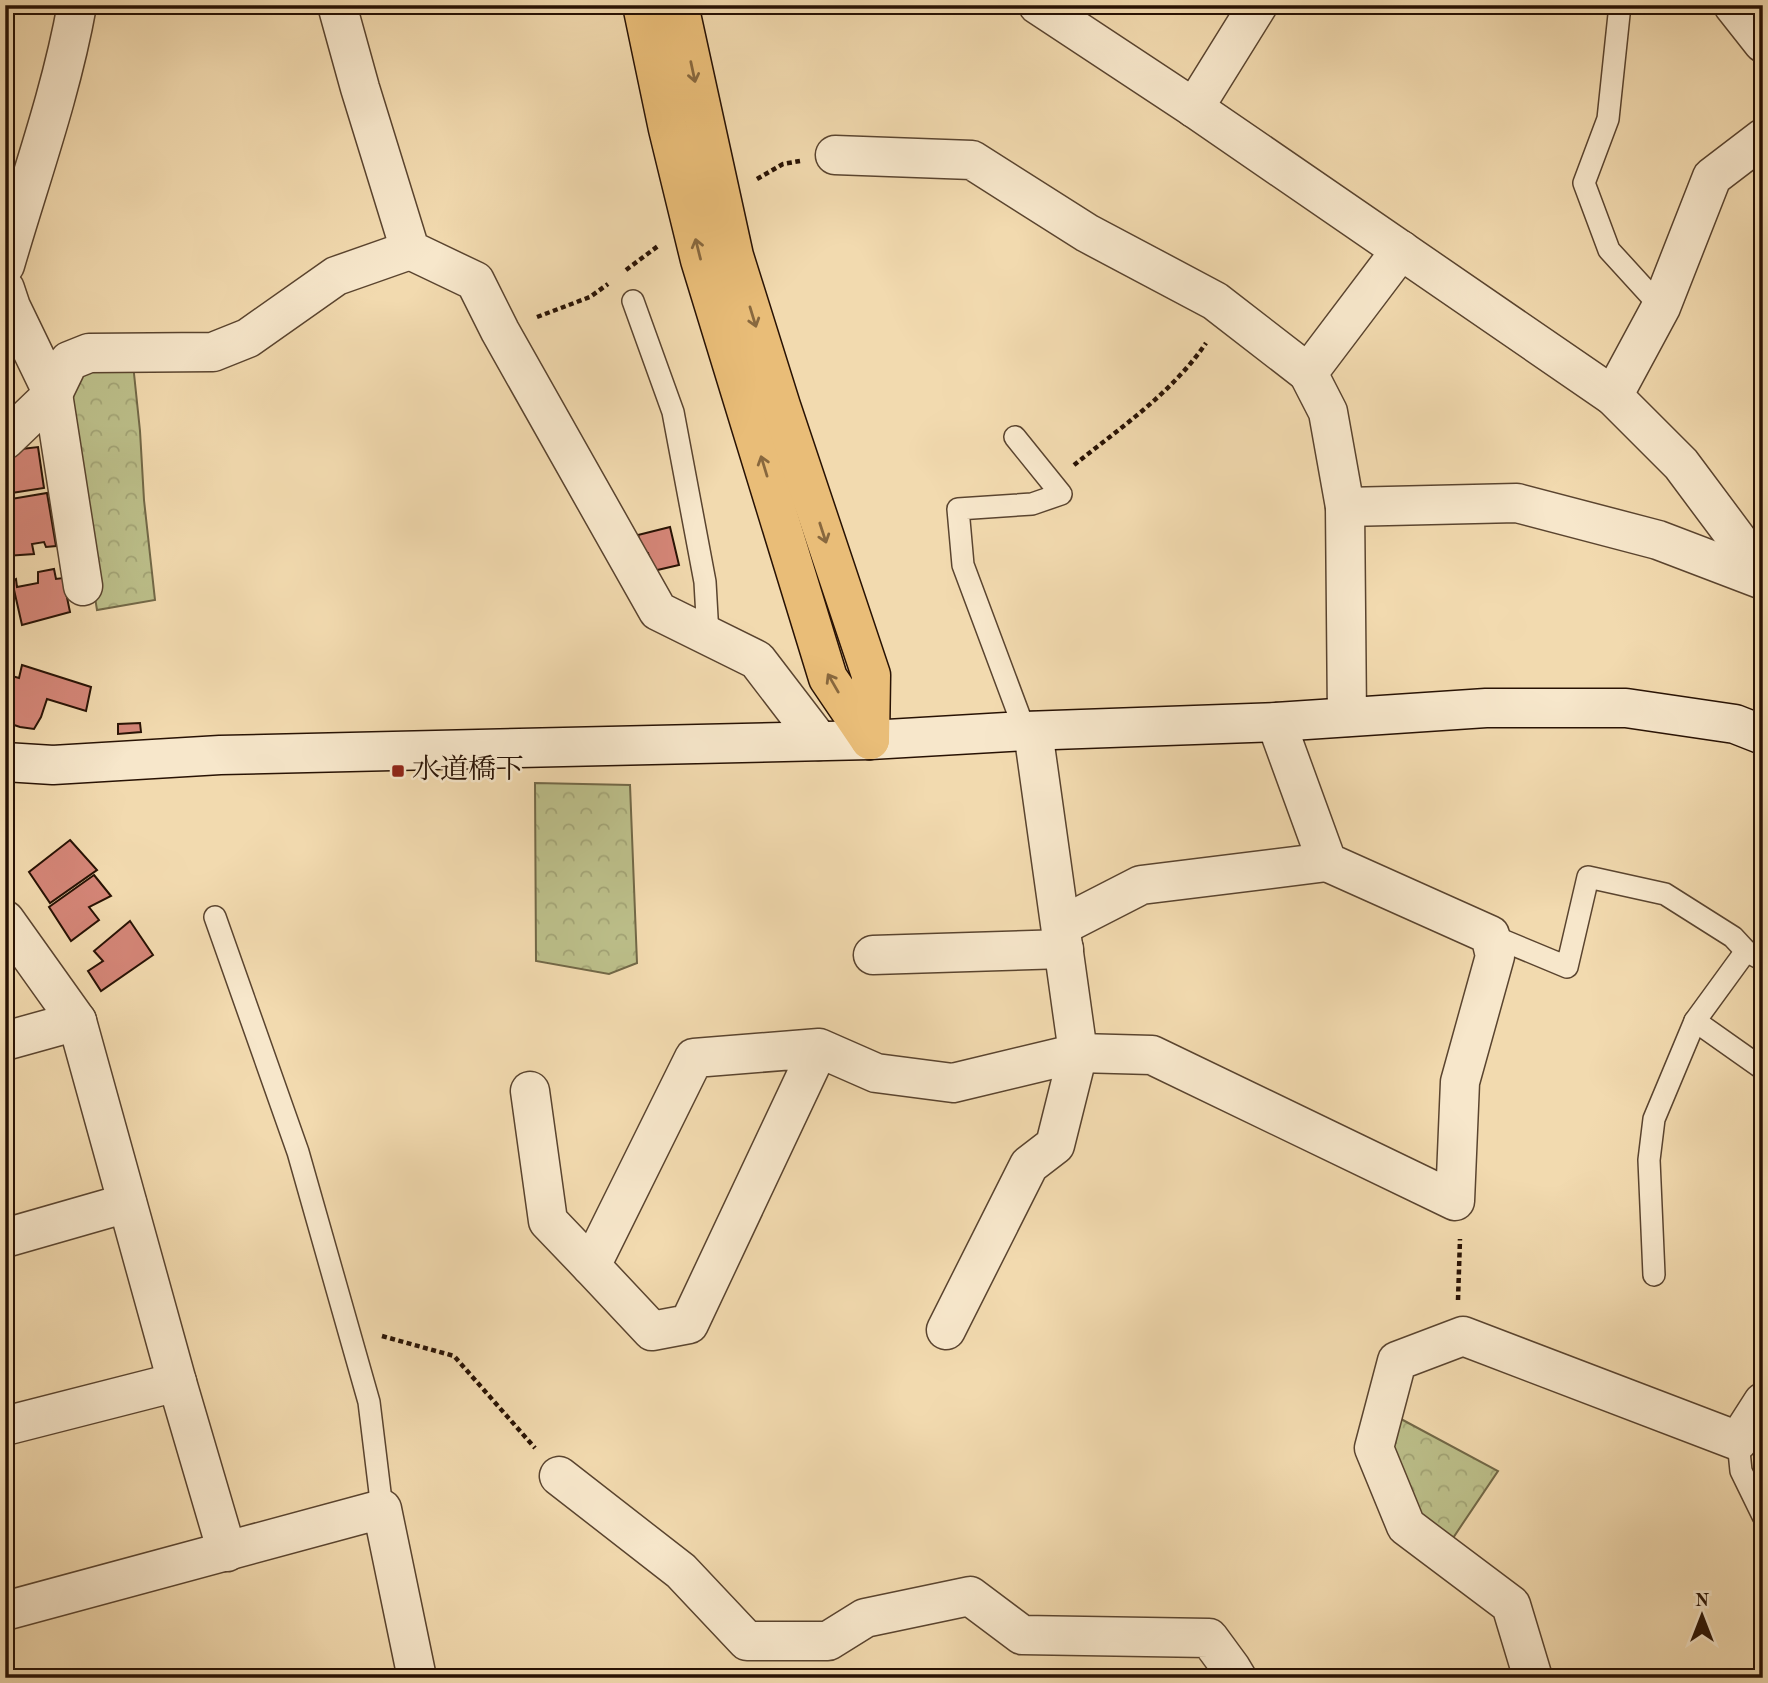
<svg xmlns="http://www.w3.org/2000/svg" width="1768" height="1683" font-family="'Old Standard TT','Noto Serif JP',serif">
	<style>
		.forest { fill: url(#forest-crowns); stroke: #726847; stroke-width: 2 }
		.building { fill: #d58678; stroke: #281204; stroke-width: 2 }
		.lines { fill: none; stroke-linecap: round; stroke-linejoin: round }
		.lane-casing { stroke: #5a442f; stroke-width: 24 }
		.street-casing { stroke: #5a442f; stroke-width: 41 }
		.secondary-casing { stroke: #281204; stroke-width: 41 }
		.highway-casing { stroke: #281204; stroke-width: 41 }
		.path { stroke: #281204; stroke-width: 4.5; stroke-dasharray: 5 3.5; stroke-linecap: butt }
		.lane { stroke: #f7e7cb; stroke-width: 21 }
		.street { stroke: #f7e7cb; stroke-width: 38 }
		.secondary { stroke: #f7e7cb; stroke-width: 38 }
		.highway { stroke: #e9bd78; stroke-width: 38 }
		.oneway { stroke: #88683e }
		.poi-dot { fill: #8f2418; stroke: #f7e7cb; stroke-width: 2.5 }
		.labels { text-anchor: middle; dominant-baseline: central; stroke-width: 5; stroke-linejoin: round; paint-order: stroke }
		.poi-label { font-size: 28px; fill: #281204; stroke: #f7e7cb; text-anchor: start }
	</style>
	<defs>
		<pattern id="forest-crowns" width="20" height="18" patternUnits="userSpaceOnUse" patternTransform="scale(1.75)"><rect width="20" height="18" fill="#bcbf8a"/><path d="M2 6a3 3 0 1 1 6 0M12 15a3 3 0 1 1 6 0" fill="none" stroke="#a2a375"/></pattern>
	</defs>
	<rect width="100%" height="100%" fill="#f2daaf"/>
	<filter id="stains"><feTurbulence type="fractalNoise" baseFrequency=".00286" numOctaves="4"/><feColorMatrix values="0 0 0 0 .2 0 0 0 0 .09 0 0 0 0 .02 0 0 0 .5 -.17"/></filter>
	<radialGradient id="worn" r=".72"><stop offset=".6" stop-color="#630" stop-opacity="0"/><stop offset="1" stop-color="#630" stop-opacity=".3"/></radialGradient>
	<!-- forest -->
	<g class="forest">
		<polygon points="133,364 140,431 144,500 155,600 97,610 63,395 79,369"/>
		<polygon points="535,783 630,785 637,963 609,974 536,961"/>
		<polygon points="1401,1419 1498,1471 1453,1538 1423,1518 1392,1448"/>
	</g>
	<!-- building -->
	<g class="building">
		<polygon points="38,447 44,488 5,494 5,451"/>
		<polygon points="47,493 56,546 46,547 44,542 32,544 34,554 6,556 5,500"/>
		<polygon points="670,527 679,565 653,571 648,553 643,553 638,535"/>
		<polygon points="54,569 56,579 63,578 70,612 22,625 12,581 16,579 17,587 38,583 38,572"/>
		<polygon points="22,665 91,687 86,711 47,699 41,717 34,729 20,727 5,722 5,674 19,678"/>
		<polygon points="140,723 141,732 118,734 118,724"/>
		<polygon points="70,840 97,870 50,903 29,872"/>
		<polygon points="94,875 111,896 89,907 99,920 71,941 49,907"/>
		<polygon points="130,921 153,955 101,991 88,971 103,961 94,951"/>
		<polygon points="5,968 12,986 5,987"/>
	</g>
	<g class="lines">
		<!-- lane casing -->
		<g class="lane-casing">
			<g id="lane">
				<polyline points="1620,5 1608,119 1584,183 1609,250 1661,307"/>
				<polyline points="633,301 673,412 705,582 708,635"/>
				<polyline points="1015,437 1061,494 1032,504 958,509 963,565 1025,731"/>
				<polyline points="215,917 298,1152 369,1402 382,1509"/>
				<polyline points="1490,935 1567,967 1588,877 1665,894 1733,937 1746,951 1763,960"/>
				<polyline points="1695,1021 1763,1069"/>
				<polyline points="1654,1275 1649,1160 1654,1119 1695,1021 1746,951"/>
				<polyline points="1738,1441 1741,1471 1763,1516"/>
			</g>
		</g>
		<!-- street casing -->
		<g class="street-casing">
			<g id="street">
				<polyline points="337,5 360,88 410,250 475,281 500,331 658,611 757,660 819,741"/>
				<polyline points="1038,5 1194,108 1613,396 1681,464 1763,574"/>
				<polyline points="1733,5 1763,43"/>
				<polyline points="1194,108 1258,5"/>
				<polyline points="835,155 972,160 1087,233 1215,301 1308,373"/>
				<path d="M5,265C30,179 61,94 77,5"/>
				<polyline points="5,289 11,307 53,394 83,586"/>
				<polyline points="1613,396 1661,307 1712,177 1763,138"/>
				<polyline points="5,440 53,394 69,361 89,353 213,352 248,338 336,276 410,250"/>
				<polyline points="1345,507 1517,503 1658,540 1763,580"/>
				<polyline points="1347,717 1345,507 1328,412 1308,373 1401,250"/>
				<polyline points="5,920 77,1021 177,1382 227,1552"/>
				<polyline points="1061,926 1141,885 1327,862"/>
				<polyline points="873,955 1064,949"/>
				<polyline points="5,1041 77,1021"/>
				<polyline points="819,1048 689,1324 652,1331 591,1266 694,1058 819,1048 876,1073 953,1083 1078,1053 1152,1055 1455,1201 1460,1082 1495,956 1490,935 1327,862 1276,722"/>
				<polyline points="530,1091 548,1221 591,1266"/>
				<polyline points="5,1238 127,1203"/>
				<polyline points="946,1330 1029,1165 1055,1145 1078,1053 1033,731"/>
				<polyline points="5,1426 177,1382"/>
				<polyline points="559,1476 681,1571 747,1641 828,1641 865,1618 970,1596 1022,1635 1209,1638 1231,1668 1237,1678"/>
				<polyline points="5,1611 382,1509 417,1678"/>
				<polyline points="1533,1678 1511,1605 1406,1526 1374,1448 1397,1361 1463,1336 1738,1441 1763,1402"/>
			</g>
		</g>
		<!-- secondary casing -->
		<g class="secondary-casing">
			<polyline id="secondary" points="5,762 53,765 220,755 870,740 1025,731 1276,722 1486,708 1626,708 1735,724 1763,735"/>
		</g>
		<!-- highway casing -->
		<g class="highway-casing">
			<g id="highway">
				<polyline points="642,5 668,129 700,260 828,678 870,740"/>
				<polyline points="679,5 734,256 781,406 871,675 870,740"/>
			</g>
		</g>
		<!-- path -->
		<g class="path">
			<polyline points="757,179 783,164 800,161"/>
			<polyline points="626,270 658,246"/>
			<polyline points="537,317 590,297 608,284"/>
			<path d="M1074,465C1120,428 1172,393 1206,343"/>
			<polyline points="1458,1300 1460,1239"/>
			<polyline points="382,1336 454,1356 535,1448"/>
		</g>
		<!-- lane -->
		<use href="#lane" class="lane"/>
		<!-- street -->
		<use href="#street" class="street"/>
		<!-- secondary -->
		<use href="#secondary" class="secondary"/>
		<!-- highway -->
		<use href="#highway" class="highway"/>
	</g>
	<!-- one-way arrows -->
	<defs><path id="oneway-shaft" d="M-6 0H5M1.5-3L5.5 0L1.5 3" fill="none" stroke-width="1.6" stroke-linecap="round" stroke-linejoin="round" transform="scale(1.75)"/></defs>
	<g class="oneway">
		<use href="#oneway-shaft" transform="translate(693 72) rotate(78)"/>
		<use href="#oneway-shaft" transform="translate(698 249) rotate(-104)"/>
		<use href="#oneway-shaft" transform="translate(753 317) rotate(73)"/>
		<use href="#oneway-shaft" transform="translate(764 466) rotate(-107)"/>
		<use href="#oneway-shaft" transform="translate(823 533) rotate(72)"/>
		<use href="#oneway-shaft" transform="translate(833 683) rotate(-120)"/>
	</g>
	<!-- markers -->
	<rect class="poi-dot" x="391" y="764" width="14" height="14" rx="3.5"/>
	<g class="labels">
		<!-- poi labels -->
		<g class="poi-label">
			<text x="412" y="771">水道橋下</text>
		</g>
	</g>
	<!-- margin -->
	<rect width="1768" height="1683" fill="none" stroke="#f2daaf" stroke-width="28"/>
	<rect x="7" y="7" width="1754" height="1669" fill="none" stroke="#281204" stroke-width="3.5"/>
	<rect x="14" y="14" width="1740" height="1655" fill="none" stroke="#281204" stroke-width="2"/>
	<!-- north arrow -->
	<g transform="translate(1702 1616)" stroke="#f7e7cb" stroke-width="5" paint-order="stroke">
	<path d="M0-5L12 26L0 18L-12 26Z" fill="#281204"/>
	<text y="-10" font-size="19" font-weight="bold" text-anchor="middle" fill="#281204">N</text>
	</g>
	<rect width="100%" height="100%" filter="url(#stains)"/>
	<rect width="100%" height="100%" fill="url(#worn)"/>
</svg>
